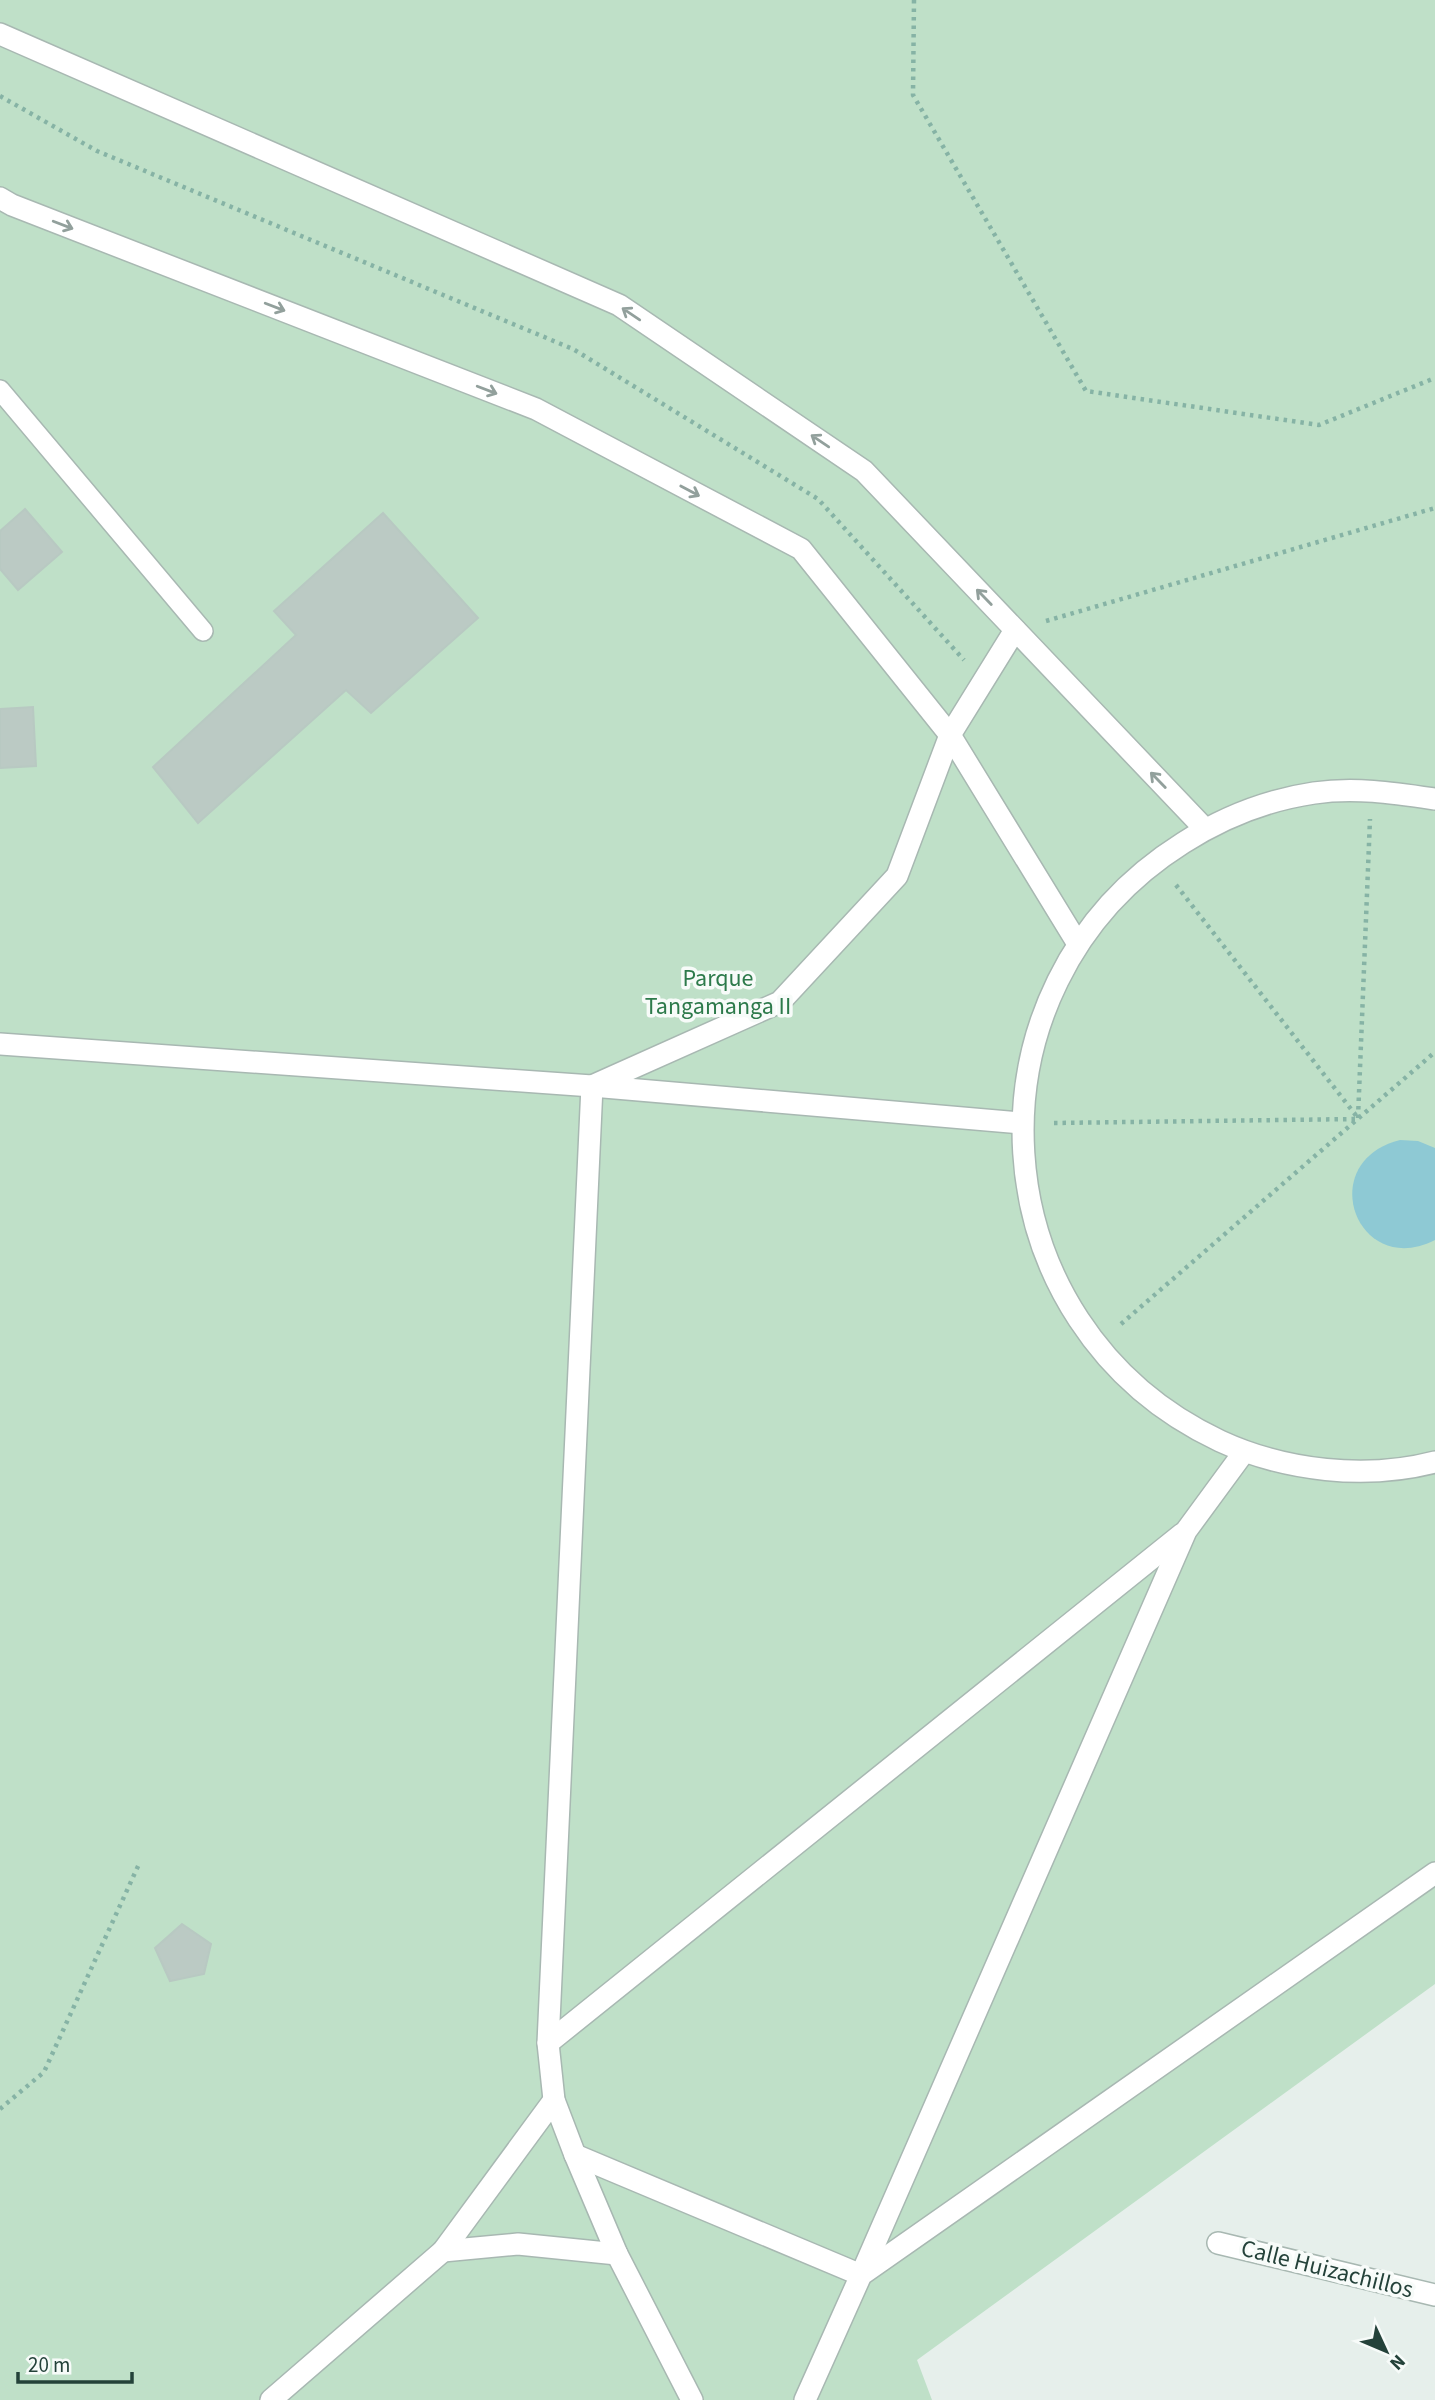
<svg xmlns="http://www.w3.org/2000/svg" width="1435" height="2400" font-family="'Source Sans 3',sans-serif">
	<style>
		.green { fill: #bfe0c8 }
		.water { fill: #8ec9d4 }
		.building { fill: #bbcac4; stroke: #b8c9c2; stroke-width: 2 }
		.lines { fill: none; stroke-linecap: round; stroke-linejoin: round }
		.lane-casing { stroke: #a8b8b2; stroke-width: 22 }
		.street-casing { stroke: #a8b8b2; stroke-width: 24 }
		.path { stroke: #86b3a5; stroke-width: 4.5; stroke-dasharray: 3.5 5; stroke-linecap: butt }
		.lane { stroke: #fff; stroke-width: 19 }
		.street { stroke: #fff; stroke-width: 21 }
		.oneway { stroke: #92a09c }
		.labels { text-anchor: middle; dominant-baseline: central; stroke-width: 7; stroke-linejoin: round; paint-order: stroke }
		.park-label { font-size: 24px; fill: #2d7a4b; stroke: #f7fbf9 }
		.street-label { font-size: 24px; fill: #24423a; stroke: #f7fbf9 }
	</style>
	<rect width="100%" height="100%" fill="#e6efeb"/>
	<!-- green -->
	<polygon class="green" points="0,0 1435,0 1435,1984 917,2360 932,2400 0,2400"/>
	<!-- water -->
	<path class="water" d="M1400,1140L1418,1141L1435,1148V1240C1357,1280 1313,1162 1400,1140Z"/>
	<!-- building -->
	<g class="building">
		<polygon points="25,509 62,552 18,590 0,569 0,531"/>
		<polygon points="383,513 478,618 371,713 346,690 198,823 153,767 296,635 274,611"/>
		<polygon points="33,707 36,766 0,768 0,709"/>
		<polygon points="182,1924 211,1944 204,1974 170,1981 155,1948"/>
	</g>
	<g class="lines">
		<!-- lane casing -->
		<g class="lane-casing">
			<polyline id="lane" points="0,390 203,631"/>
		</g>
		<!-- street casing -->
		<g class="street-casing">
			<g id="street">
				<polyline points="0,34 619,305 864,471 1205,829"/>
				<polyline points="0,198 12,205 536,409 801,549 950,735 1078,944"/>
				<path d="M1435,799C1394,793 1355,787 1314,793C1267,800 1222,818 1183,843C954,987 975,1326 1220,1441C1285,1471 1366,1480 1435,1462"/>
				<polyline points="0,1044 592,1086 1021,1123"/>
				<polyline points="548,2043 1182,1534"/>
				<polyline points="575,2155 861,2275 1186,1531 1244,1452"/>
				<polyline points="1218,2243 1435,2295"/>
				<polyline points="443,2251 518,2244 617,2254"/>
				<polyline points="271,2400 443,2251 554,2100"/>
				<polyline points="692,2400 617,2254 575,2155 554,2100 548,2043 592,1086 780,1002 897,876 950,735 1015,630"/>
				<polyline points="805,2400 861,2275 1435,1873"/>
			</g>
		</g>
		<!-- path -->
		<g class="path">
			<polyline points="914,0 913,95 1086,391 1319,425 1435,378"/>
			<polyline points="0,96 97,151 573,349 818,499 964,660"/>
			<polyline points="1046,621 1435,508"/>
			<polyline points="1176,885 1358,1118"/>
			<polyline points="1358,1118 1370,819"/>
			<polyline points="1054,1123 1357,1119"/>
			<polyline points="1121,1324 1435,1052"/>
			<polyline points="0,2109 44,2072 139,1864"/>
		</g>
		<!-- lane -->
		<use href="#lane" class="lane"/>
		<!-- street -->
		<use href="#street" class="street"/>
	</g>
	<!-- one-way arrows -->
	<defs><path id="oneway-shaft" d="M-6 0H5M1.5-3L5.5 0L1.5 3" fill="none" stroke-width="1.6" stroke-linecap="round" stroke-linejoin="round" transform="scale(1.75)"/></defs>
	<g class="oneway">
		<use href="#oneway-shaft" transform="translate(63 225) rotate(21)"/>
		<use href="#oneway-shaft" transform="translate(275 307) rotate(21)"/>
		<use href="#oneway-shaft" transform="translate(631 314) rotate(-146)"/>
		<use href="#oneway-shaft" transform="translate(487 390) rotate(21)"/>
		<use href="#oneway-shaft" transform="translate(820 441) rotate(-146)"/>
		<use href="#oneway-shaft" transform="translate(690 491) rotate(28)"/>
		<use href="#oneway-shaft" transform="translate(984 597) rotate(-134)"/>
		<use href="#oneway-shaft" transform="translate(1158 780) rotate(-134)"/>
	</g>
	<g class="labels">
		<!-- park labels -->
		<g class="park-label">
			<text x="718" y="978">Parque<tspan x="718" dy="28">Tangamanga II</tspan></text>
		</g>
		<!-- street labels -->
		<g class="street-label">
			<text transform="translate(1327 2269) rotate(14)">Calle Huizachillos</text>
		</g>
	</g>
	<!-- north arrow -->
	<g transform="translate(1386 2351) rotate(134)" stroke="#f7fbf9" stroke-width="5" paint-order="stroke">
	<path d="M0-5L12 26L0 18L-12 26Z" fill="#24423a"/>
	<text y="-10" font-size="19" font-weight="bold" text-anchor="middle" fill="#24423a">N</text>
	</g>
	<!-- scale -->
	<path d="M18 2372v10h114v-10" fill="none" stroke="#24423a" stroke-width="3.5"/>
	<text x="28" y="2372" font-size="21" fill="#24423a" stroke="#f7fbf9" stroke-width="5" paint-order="stroke">20 m</text>
</svg>
